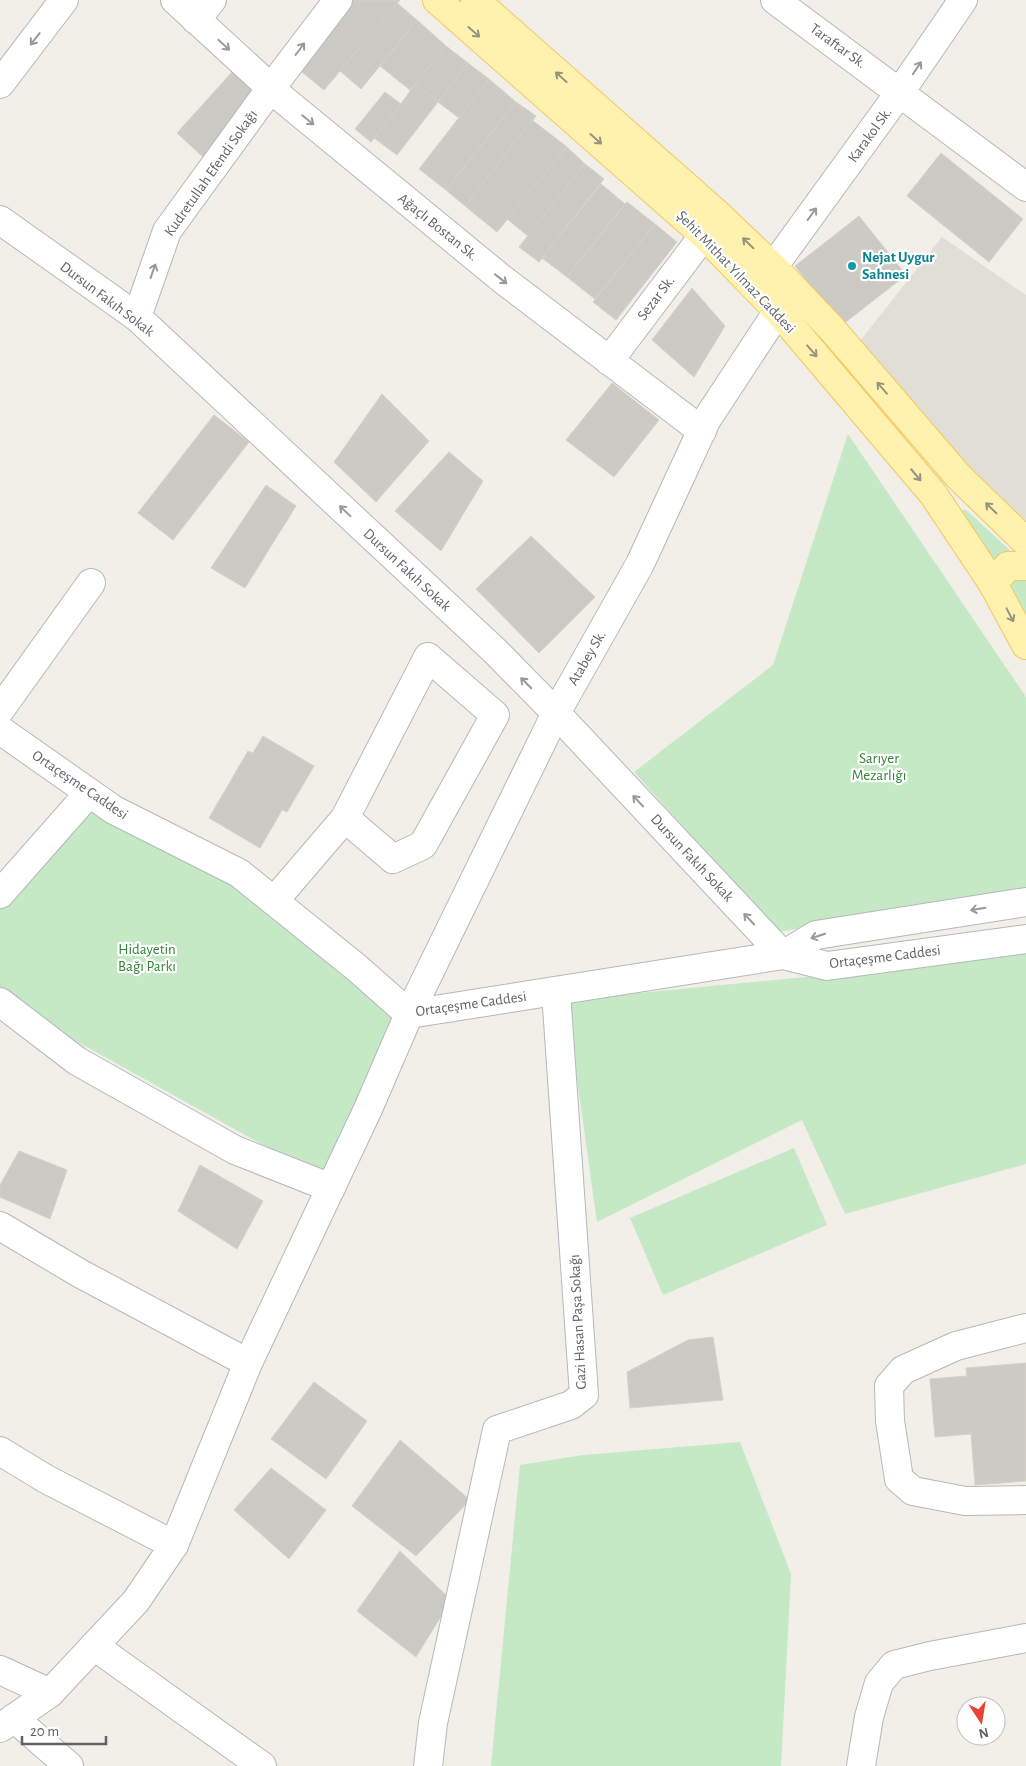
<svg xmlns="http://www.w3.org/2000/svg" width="1026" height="1766" font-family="'Alegreya Sans',sans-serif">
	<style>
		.education { fill: #e1ded6 }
		.green { fill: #c5e8c5 }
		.building { fill: #cccac5; stroke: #d6d1c6 }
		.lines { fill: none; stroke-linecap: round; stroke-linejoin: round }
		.minor-casing { stroke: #b5b8bc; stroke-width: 30 }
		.major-casing { stroke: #f2c960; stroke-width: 30 }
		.minor { stroke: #fff; stroke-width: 28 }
		.major { stroke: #fff2af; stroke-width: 28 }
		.oneway { stroke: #979581 }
		.oneway2 { stroke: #979a9d }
		.culture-dot { fill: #0f9aa8; stroke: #fff; stroke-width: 2 }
		.labels { text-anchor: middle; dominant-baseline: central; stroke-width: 4.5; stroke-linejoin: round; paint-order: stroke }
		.street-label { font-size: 15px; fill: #5f6368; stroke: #fff }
		.culture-label { font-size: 15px; font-weight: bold; fill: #0d838f; stroke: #fff; text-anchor: start }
		.park-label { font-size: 15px; fill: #348238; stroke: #fff }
	</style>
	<rect width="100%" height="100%" fill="#f1efe8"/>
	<!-- education -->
	<polygon class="education" points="942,237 1026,295 1026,522 944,453 857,345"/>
	<!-- green -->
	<g class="green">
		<polygon points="848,434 1026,697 1026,892 778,932 634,772 773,665"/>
		<polygon points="965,509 1026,565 1026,654 940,523"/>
		<polygon points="93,804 243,888 401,1016 328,1181 58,1031 0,990 0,905"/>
		<polygon points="1026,943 1026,1164 845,1214 802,1120 597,1222 566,1000 858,972"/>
		<polygon points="794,1148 827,1225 663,1295 630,1218"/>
		<polygon points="740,1442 791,1574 781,1766 491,1766 520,1465 583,1455"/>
	</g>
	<!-- building -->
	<g class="building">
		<polygon points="353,0 400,0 324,90 296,67"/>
		<polygon points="397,3 417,20 361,89 340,71"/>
		<polygon points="417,20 446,46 410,90 380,66"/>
		<polygon points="446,46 468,63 438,102 415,84"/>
		<polygon points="468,63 489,79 459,118 438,102"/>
		<polygon points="233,71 260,94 203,157 177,133"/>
		<polygon points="489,79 516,102 446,190 419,169"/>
		<polygon points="415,84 438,102 397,155 374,138 401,104"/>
		<polygon points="385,92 401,104 371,142 355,129"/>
		<polygon points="516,102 536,116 465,206 446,190"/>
		<polygon points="532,120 567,147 497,232 465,206"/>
		<polygon points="567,147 585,164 528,236 507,219"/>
		<polygon points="941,153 1023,219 989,262 907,196"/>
		<polygon points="585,164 604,179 539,262 519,247"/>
		<polygon points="601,184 625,204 567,277 542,258"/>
		<polygon points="627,202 655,224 595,299 567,277"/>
		<polygon points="859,216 906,275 842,325 795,266"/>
		<polygon points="655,224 677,242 616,320 593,302"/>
		<polygon points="692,288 725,326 694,377 652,340"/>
		<polygon points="612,383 659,420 614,477 566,440"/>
		<polygon points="382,394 429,441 376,502 334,462"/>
		<polygon points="214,415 249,442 173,540 138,513"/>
		<polygon points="449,452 483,481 441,551 395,511"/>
		<polygon points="266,485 296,506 245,588 211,568"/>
		<polygon points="531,536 595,597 539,653 476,589"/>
		<polygon points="263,736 314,766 287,812 282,810 260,848 209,818 248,751 253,753"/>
		<polygon points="19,1151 67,1170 50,1219 0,1197 0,1185"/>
		<polygon points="200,1165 263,1201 237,1249 178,1211"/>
		<polygon points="713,1337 723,1400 630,1408 627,1372 688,1340"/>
		<polygon points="1026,1363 1026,1481 975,1485 971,1434 935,1437 930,1379 967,1376 966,1368"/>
		<polygon points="314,1382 367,1421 326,1479 271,1439"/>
		<polygon points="400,1440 470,1500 416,1556 352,1506"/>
		<polygon points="271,1468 326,1510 289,1559 234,1510"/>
		<polygon points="400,1551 451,1600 416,1657 357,1611"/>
	</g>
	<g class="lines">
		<!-- minor casing -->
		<g class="minor-casing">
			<g id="minor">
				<polyline points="175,0 284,100 502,279 702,431"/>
				<polyline points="775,0 1026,187"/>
				<polyline points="196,20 212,0"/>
				<polyline points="0,84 64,0"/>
				<polyline points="0,220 137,317 495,651 556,713 783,955"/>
				<polyline points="773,267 900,92 963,0"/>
				<polyline points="137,317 167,231 271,88 338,0"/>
				<polyline points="609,361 704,235"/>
				<polyline points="0,710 91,583"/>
				<polyline points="0,730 114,810 239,873 357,968 409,1014 783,955 827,966 1026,939"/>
				<polyline points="0,894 89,793"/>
				<polyline points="274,901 345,818 393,859 423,845 495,715 428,657 345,818"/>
				<polyline points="783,955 816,935 1026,902"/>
				<polyline points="0,1002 77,1061 235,1150 331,1188"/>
				<polyline points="0,1226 81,1274 248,1363"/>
				<polyline points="1026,1328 956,1346 903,1370 889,1386 890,1421 899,1479 913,1491 965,1501 1026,1500"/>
				<polyline points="0,1451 46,1479 174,1545"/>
				<polyline points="94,1646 262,1766"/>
				<polyline points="0,1670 50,1693"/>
				<polyline points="14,1718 69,1766"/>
				<polyline points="0,1728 50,1693 94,1646 136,1601 174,1545 248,1363 368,1109 409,1014 556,713 640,564 707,419 778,311"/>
				<polyline points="428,1766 433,1723 497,1430 571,1405 584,1395 556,992"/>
				<polyline points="861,1766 869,1717 879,1683 894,1665 930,1656 1026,1638"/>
			</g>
		</g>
		<!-- major casing -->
		<g class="major-casing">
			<g id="major">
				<polyline points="437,0 704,235 778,311 933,494 993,584 1026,645"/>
				<polyline points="475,0 715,212 773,267 831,328 959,477 1026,542"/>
				<polyline points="993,584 1008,566 1026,566"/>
			</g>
		</g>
		<!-- minor -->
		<use href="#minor" class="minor"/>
		<!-- major -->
		<use href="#major" class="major"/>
	</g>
	<!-- one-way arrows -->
	<defs><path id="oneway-shaft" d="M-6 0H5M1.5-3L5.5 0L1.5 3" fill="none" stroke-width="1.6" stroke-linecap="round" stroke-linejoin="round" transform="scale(1.25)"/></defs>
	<g class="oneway">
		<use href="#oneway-shaft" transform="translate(474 32) rotate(41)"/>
		<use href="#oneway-shaft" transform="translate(561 77) rotate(-138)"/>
		<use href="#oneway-shaft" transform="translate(596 139) rotate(42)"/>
		<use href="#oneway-shaft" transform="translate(748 243) rotate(-136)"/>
		<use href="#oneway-shaft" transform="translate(812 351) rotate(49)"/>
		<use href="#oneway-shaft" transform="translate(882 388) rotate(-131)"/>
		<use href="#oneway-shaft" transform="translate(916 475) rotate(50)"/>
		<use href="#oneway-shaft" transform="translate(991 508) rotate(-136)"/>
		<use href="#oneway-shaft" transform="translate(1010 615) rotate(62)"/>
	</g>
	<g class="oneway2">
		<use href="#oneway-shaft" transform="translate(35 39) rotate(128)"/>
		<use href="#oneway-shaft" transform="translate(224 45) rotate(43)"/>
		<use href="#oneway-shaft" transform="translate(300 49) rotate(-53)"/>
		<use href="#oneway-shaft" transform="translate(917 68) rotate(-56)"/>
		<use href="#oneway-shaft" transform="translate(308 120) rotate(39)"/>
		<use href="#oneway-shaft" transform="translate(812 214) rotate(-54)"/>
		<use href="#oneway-shaft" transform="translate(153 271) rotate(-71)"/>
		<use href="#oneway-shaft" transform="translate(501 279) rotate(38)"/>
		<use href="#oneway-shaft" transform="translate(345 511) rotate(-137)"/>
		<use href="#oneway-shaft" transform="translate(526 683) rotate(-135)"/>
		<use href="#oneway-shaft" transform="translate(638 801) rotate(-133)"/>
		<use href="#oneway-shaft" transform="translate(978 909) rotate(171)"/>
		<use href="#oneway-shaft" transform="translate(749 919) rotate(-133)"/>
		<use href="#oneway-shaft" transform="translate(818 936) rotate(162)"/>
	</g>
	<!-- markers -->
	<circle class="culture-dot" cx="852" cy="266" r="5"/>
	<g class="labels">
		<!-- street labels -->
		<g class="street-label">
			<text transform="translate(838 46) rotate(36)">Taraftar Sk.</text>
			<text transform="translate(870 135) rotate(-54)">Karakol Sk.</text>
			<text transform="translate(211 173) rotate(-55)">Kudretullah Efendi Sokağı</text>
			<text transform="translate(438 227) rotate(39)">Ağaçlı Bostan Sk.</text>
			<text transform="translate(736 272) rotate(46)">Şehit Mithat Yılmaz Caddesi</text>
			<text transform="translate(656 298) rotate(-53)">Sezar Sk.</text>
			<text transform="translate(107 299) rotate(37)">Dursun Fakıh Sokak</text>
			<text transform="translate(407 570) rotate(43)">Dursun Fakıh Sokak</text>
			<text transform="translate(587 658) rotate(-60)">Atabey Sk.</text>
			<text transform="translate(80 785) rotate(34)">Ortaçeşme Caddesi</text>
			<text transform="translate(692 858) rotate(47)">Dursun Fakıh Sokak</text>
			<text transform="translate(885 957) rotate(-7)">Ortaçeşme Caddesi</text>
			<text transform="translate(471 1004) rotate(-8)">Ortaçeşme Caddesi</text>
			<text transform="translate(578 1322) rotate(-93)">Gazi Hasan Paşa Sokağı</text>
		</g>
		<!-- culture labels -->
		<g class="culture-label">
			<text x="862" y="257">Nejat Uygur<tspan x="862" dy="17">Sahnesi</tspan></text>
		</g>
		<!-- park labels -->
		<g class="park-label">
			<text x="879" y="758">Sarıyer<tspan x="879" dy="17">Mezarlığı</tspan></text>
			<text x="147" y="949">Hidayetin<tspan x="147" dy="17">Bağı Parkı</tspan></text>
		</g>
	</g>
	<!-- north arrow -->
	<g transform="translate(981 1721) rotate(168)"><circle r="24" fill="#ffffff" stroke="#bfc1c3"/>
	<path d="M0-4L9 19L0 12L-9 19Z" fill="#ea4335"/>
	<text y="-8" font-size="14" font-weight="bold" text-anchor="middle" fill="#5f6368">N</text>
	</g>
	<!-- scale -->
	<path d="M22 1736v8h84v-8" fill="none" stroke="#5f6368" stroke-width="2.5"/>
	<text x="30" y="1736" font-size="15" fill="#5f6368" stroke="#ffffff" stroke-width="4" paint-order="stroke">20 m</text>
</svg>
